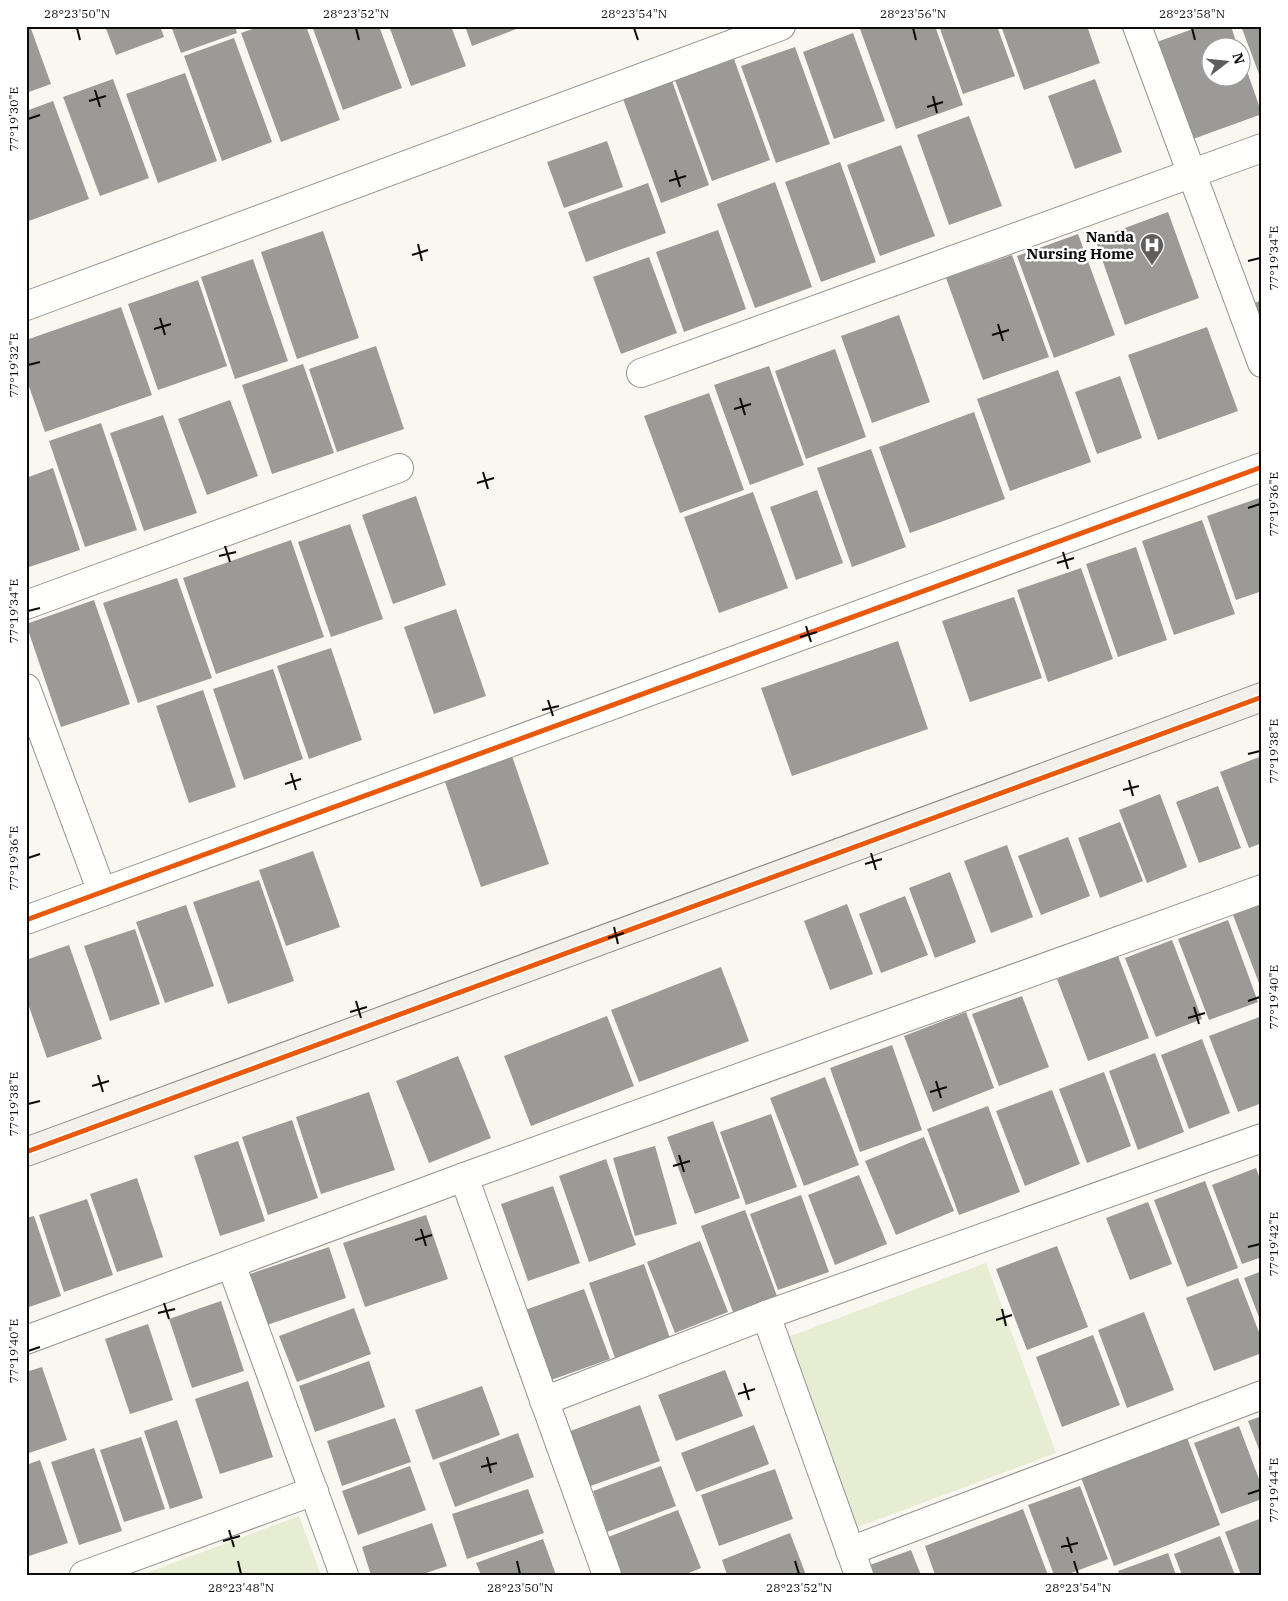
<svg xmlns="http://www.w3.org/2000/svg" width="1288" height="1601" font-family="'IBM Plex Serif',serif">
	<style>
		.green { fill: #e6edd2 }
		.building { fill: #9c9a96 }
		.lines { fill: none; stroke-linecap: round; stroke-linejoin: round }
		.street-casing { stroke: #93928f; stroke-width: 30 }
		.secondary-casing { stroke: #8a8885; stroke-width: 30 }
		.street { stroke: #fefefd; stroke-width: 28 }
		.secondary { stroke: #f3f0e9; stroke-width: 28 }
		.cycleway-casing { stroke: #fff; stroke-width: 8 }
		.cycleway { stroke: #e8590c; stroke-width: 5 }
		.ticks { fill: none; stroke: #0c0c0c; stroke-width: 2 }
		.labels { text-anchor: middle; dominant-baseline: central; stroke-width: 5; stroke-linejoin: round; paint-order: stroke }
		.poi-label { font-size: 15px; font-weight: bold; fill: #0c0c0c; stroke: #fff; text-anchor: end }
		.neatline { fill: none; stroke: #0c0c0c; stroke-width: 2 }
		.ticks-label { font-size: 12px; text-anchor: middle; fill: #0c0c0c }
	</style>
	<rect width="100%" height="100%" fill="#faf7f0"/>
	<!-- green -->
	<g class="green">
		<polygon points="986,1263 1056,1453 850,1530 780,1340"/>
		<polygon points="299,1516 321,1575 141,1575"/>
	</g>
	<!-- building -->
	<g class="building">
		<polygon points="26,26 30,26 51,84 26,93"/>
		<polygon points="105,26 160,26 164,37 116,55"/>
		<polygon points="171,26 235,26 237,33 181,53"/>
		<polygon points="261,26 306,26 340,120 281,142 241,33"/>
		<polygon points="312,26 379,26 402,88 343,110"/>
		<polygon points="389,26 451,26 466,66 411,86"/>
		<polygon points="465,26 524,26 472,46"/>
		<polygon points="859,26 935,26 963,105 896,129"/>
		<polygon points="939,26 997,26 1015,76 963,94"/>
		<polygon points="1001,26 1087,26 1100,63 1024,90"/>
		<polygon points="1201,26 1231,26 1238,48 1210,48 1210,78 1240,78 1241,54 1262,114 1193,139 1157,42"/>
		<polygon points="1241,26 1262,26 1262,82"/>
		<polygon points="853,33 885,121 834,139 803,52"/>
		<polygon points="234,38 272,142 222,161 184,56"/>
		<polygon points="795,47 830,144 776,163 741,66"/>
		<polygon points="734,59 770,160 712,181 675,80"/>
		<polygon points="185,73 217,161 158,183 126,94"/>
		<polygon points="671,78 709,185 661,203 622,96"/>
		<polygon points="113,79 149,178 100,196 63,97"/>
		<polygon points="1095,79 1122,152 1075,169 1048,96"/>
		<polygon points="53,101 89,199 26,222 26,111"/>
		<polygon points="969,116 1002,206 949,225 917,135"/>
		<polygon points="607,141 623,187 564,208 547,162"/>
		<polygon points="901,145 935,236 880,256 847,165"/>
		<polygon points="840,162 876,262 821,282 785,182"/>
		<polygon points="775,182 812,287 755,308 717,204"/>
		<polygon points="648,183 666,233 586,262 568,212"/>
		<polygon points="1168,212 1199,298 1125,325 1095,239"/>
		<polygon points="718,230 746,309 684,332 656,252"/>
		<polygon points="323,231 359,338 297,359 261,252"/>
		<polygon points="1078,234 1115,335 1054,358 1017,256"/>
		<polygon points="1012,255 1049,357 983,380 946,278"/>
		<polygon points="649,257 677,333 621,354 593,277"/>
		<polygon points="253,259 288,361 235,379 201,277"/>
		<polygon points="198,280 227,366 158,390 128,304"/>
		<polygon points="1262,300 1262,330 1252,304"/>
		<polygon points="121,307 152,395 45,432 26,378 26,340"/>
		<polygon points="899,315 930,402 872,423 841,336"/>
		<polygon points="1207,327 1238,411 1158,440 1128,355"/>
		<polygon points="376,346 404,429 337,452 309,369"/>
		<polygon points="835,349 866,437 806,459 775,371"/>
		<polygon points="303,364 334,453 272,474 242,385"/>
		<polygon points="769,366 804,465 750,485 714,385"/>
		<polygon points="1058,370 1091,462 1010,491 977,399"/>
		<polygon points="1120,376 1142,438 1097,454 1075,392"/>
		<polygon points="709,393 744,490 680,513 644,416"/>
		<polygon points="230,400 258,476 207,495 178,419"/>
		<polygon points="974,412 1005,499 910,533 879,447"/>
		<polygon points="163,415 197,513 144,531 110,433"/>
		<polygon points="101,423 137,530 85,547 49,441"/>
		<polygon points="871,449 906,547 852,567 817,468"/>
		<polygon points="53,468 80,550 26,568 26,478"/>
		<polygon points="817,490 843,563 796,580 770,507"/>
		<polygon points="753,492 788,588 719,613 684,517"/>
		<polygon points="416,496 446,585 393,604 362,515"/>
		<polygon points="1262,497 1262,591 1236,600 1207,516"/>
		<polygon points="1202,520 1235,614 1174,635 1142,541"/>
		<polygon points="350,524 383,619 331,637 298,542"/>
		<polygon points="291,540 324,637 216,674 183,578"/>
		<polygon points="1136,547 1167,640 1118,657 1086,564"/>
		<polygon points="1081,568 1113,659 1048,682 1017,590"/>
		<polygon points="177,578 212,678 138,703 103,603"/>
		<polygon points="1014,597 1042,678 970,702 942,621"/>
		<polygon points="94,600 130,704 61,727 26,624"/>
		<polygon points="456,609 486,696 434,714 404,627"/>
		<polygon points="898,641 928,729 792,776 761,688"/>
		<polygon points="331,648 362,740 309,759 277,666"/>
		<polygon points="273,669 303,759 244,780 213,689"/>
		<polygon points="203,690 236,787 189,803 156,706"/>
		<polygon points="512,756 549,864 481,887 444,779"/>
		<polygon points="1262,756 1262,843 1249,848 1220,772"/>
		<polygon points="1218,786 1241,848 1199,863 1176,802"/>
		<polygon points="1160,794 1187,867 1147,883 1119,810"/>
		<polygon points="1120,822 1143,881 1100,898 1078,838"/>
		<polygon points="1068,837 1090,896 1041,915 1018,856"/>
		<polygon points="1007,845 1033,917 991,933 964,861"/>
		<polygon points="313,851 340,927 286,946 259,870"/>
		<polygon points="950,872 976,942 935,958 909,888"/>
		<polygon points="259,880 294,981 228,1004 193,902"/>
		<polygon points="905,896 928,955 881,973 859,914"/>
		<polygon points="847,904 873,974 830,990 804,921"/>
		<polygon points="1262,904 1262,991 1233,915"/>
		<polygon points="186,905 214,986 165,1003 136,922"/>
		<polygon points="1228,920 1258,1002 1209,1020 1178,939"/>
		<polygon points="135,929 160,1004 110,1021 84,946"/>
		<polygon points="1172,940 1202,1019 1156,1037 1125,958"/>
		<polygon points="69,945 102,1039 47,1058 26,998 26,960"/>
		<polygon points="1118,956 1149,1038 1088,1061 1057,979"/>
		<polygon points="721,967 749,1041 639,1082 611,1010"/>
		<polygon points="1022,996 1049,1067 999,1086 972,1014"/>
		<polygon points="966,1012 994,1088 933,1112 904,1036"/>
		<polygon points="607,1016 634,1086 531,1126 504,1056"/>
		<polygon points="1262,1016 1262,1103 1238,1112 1209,1036"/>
		<polygon points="1202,1039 1230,1113 1189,1129 1161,1055"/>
		<polygon points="892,1045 922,1130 860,1152 830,1068"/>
		<polygon points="1155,1053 1184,1132 1138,1150 1109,1071"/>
		<polygon points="458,1056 491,1138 429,1163 396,1081"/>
		<polygon points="1104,1072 1131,1146 1087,1163 1059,1089"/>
		<polygon points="825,1077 859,1165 804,1186 770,1098"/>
		<polygon points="1052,1090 1080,1164 1025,1186 996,1111"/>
		<polygon points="369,1092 395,1170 321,1194 296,1117"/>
		<polygon points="988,1106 1020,1192 959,1215 927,1129"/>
		<polygon points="771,1114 797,1187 746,1205 720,1132"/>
		<polygon points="292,1120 318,1198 268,1215 242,1137"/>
		<polygon points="713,1121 740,1198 695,1214 667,1137"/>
		<polygon points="924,1137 954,1211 896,1235 865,1161"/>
		<polygon points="238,1141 265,1221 220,1236 194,1156"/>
		<polygon points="655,1146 677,1224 635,1236 613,1158"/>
		<polygon points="606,1159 636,1245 589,1262 559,1176"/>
		<polygon points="1256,1168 1262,1185 1262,1257 1242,1264 1212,1185"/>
		<polygon points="859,1175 887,1244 835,1265 808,1195"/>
		<polygon points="137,1178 163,1257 117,1272 90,1194"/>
		<polygon points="1205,1181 1238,1268 1187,1287 1154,1200"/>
		<polygon points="553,1186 580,1263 528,1281 501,1204"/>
		<polygon points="801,1195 829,1272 778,1290 750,1214"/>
		<polygon points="87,1199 113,1275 64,1292 39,1215"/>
		<polygon points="1148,1202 1172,1264 1130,1280 1106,1218"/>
		<polygon points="745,1210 777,1296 733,1312 701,1226"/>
		<polygon points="426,1215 448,1279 365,1307 343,1243"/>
		<polygon points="34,1216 61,1296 26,1308 26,1218"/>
		<polygon points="700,1241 728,1312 675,1333 647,1262"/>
		<polygon points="1057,1246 1088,1327 1027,1350 996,1269"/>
		<polygon points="329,1247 346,1298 264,1326 247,1275"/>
		<polygon points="644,1264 670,1338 615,1358 589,1283"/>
		<polygon points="1262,1271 1262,1325 1244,1278"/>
		<polygon points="1238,1278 1262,1340 1262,1353 1214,1371 1186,1298"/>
		<polygon points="584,1289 610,1359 551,1380 525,1310"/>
		<polygon points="221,1301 244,1371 192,1388 169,1319"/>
		<polygon points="354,1308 371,1354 297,1382 279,1336"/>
		<polygon points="1144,1312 1174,1390 1127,1408 1098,1330"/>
		<polygon points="148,1324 173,1400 130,1414 105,1339"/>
		<polygon points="1093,1335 1120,1405 1062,1427 1036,1357"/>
		<polygon points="369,1361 385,1407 315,1432 299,1386"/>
		<polygon points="42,1367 67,1440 29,1453 26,1445 26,1372"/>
		<polygon points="725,1370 743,1416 676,1441 658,1395"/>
		<polygon points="248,1381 273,1457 220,1474 195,1399"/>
		<polygon points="482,1386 500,1435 433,1460 415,1410"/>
		<polygon points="640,1405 660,1461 585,1488 565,1433"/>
		<polygon points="1262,1416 1262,1457 1248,1421"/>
		<polygon points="395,1418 411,1462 342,1486 327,1441"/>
		<polygon points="177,1420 203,1498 170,1509 144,1431"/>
		<polygon points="754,1425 769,1464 696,1492 681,1453"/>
		<polygon points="1239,1426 1262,1487 1262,1499 1221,1514 1194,1443"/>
		<polygon points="518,1433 534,1477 455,1507 439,1463"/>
		<polygon points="1186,1435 1220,1525 1114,1566 1080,1475"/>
		<polygon points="141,1437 165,1509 124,1522 100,1450"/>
		<polygon points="94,1448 122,1531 79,1545 51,1462"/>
		<polygon points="40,1460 68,1543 26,1557 26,1465"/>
		<polygon points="410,1466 426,1510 358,1535 342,1491"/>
		<polygon points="661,1466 676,1506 607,1532 593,1491"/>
		<polygon points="775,1469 793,1519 719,1546 701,1495"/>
		<polygon points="1080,1486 1108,1559 1066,1575 1054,1575 1028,1505"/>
		<polygon points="528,1489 544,1533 467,1559 452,1514"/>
		<polygon points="1023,1509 1048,1575 935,1575 925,1546"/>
		<polygon points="678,1510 701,1568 684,1575 617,1575 603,1539"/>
		<polygon points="1262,1518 1262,1575 1241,1575 1225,1532"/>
		<polygon points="432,1523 447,1566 420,1575 371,1575 362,1547"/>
		<polygon points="790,1533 806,1575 727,1575 722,1560"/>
		<polygon points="1220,1536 1235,1575 1182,1575 1174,1554"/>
		<polygon points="543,1539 556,1575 481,1575 476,1563"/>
		<polygon points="911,1550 921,1575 870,1575 867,1566"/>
		<polygon points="1168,1553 1176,1575 1120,1575 1118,1571"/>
	</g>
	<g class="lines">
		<!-- street casing -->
		<g class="street-casing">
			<g id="street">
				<polyline points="1137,26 1262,363"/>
				<polyline points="26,306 781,26"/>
				<polyline points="641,373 1262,148"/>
				<polyline points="26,605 399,468"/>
				<polyline points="26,688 102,892"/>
				<polyline points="26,920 1262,467"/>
				<polyline points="464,1177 607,1575"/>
				<polyline points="231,1264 344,1575"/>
				<polyline points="766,1315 859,1575"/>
				<polyline points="26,1340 464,1177 1262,889"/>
				<polyline points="544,1401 766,1315 1262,1138"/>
				<polyline points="850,1551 1262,1395"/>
				<polyline points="84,1575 314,1491"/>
			</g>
		</g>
		<!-- secondary casing -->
		<g class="secondary-casing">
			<polyline id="secondary" points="26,1152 1262,697"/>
		</g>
		<!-- street -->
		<use href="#street" class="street"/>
		<!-- secondary -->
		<use href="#secondary" class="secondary"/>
		<!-- cycleway casing -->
		<g class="cycleway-casing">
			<g id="cycleway">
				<polyline points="26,920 1262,467"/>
				<polyline points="26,1152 1262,697"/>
			</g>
		</g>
		<!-- cycleway -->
		<use href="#cycleway" class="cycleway"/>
	</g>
	<!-- ticks -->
	<path class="ticks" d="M77,28L80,40M356,28L359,40M634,28L638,40M913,28L916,40M1192,28L1195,40M95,90L100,107M933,96L937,113M89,101L106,96M927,107L943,102M28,119L40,115M675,170L680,187M669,181L686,176M418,244L422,261M412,255L428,250M1248,261L1260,258M160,318L165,335M998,324L1003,341M154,329L171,324M992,335L1009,330M28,365L40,362M740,398L745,415M734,409L751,404M483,472L488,489M477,483L494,478M1248,508L1260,504M225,546L230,562M1063,552L1068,569M219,556L236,552M1057,563L1074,558M28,611L40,608M806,626L811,642M800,637L817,632M548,700L553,716M542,710L559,706M1248,754L1260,751M291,773L296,790M1129,780L1133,796M285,784L301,779M1123,790L1139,786M871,853L876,870M28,858L40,854M865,864L882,859M614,927L618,944M608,938L624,933M356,1001L361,1018M1248,1001L1260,997M1194,1007L1199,1024M350,1012L367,1007M1188,1018L1205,1013M98,1075L103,1092M936,1081L941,1098M92,1086L109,1081M930,1092L947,1087M28,1104L40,1101M679,1155L684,1172M673,1166L690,1161M421,1229L426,1246M415,1240L432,1235M1248,1247L1260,1244M164,1303L169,1319M1002,1309L1006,1326M158,1313L175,1309M996,1320L1012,1315M28,1351L40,1347M744,1383L749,1400M738,1394L755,1389M487,1457L491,1473M481,1467L497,1463M1248,1494L1260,1490M229,1530L234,1547M1067,1537L1072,1553M223,1541L240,1536M1061,1547L1078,1543M238,1561L241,1574M517,1561L520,1574M795,1561L799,1574M1074,1561L1078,1574"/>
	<!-- icons -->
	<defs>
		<g id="hospital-pin" transform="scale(1.25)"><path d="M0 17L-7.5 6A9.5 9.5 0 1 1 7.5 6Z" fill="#5f5e5c" stroke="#fff"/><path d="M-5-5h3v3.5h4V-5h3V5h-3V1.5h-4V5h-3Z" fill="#fff"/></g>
	</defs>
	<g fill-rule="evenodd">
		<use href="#hospital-pin" x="1152" y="245"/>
	</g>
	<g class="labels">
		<!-- poi labels -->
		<g class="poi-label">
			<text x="1134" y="236">Nanda<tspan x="1134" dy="17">Nursing Home</tspan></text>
		</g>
	</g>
	<!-- border -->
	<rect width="1288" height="1601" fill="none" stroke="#ffffff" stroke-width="55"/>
	<!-- north arrow -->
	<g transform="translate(1226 62) rotate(74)"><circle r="24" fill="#ffffff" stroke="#9e9e9e"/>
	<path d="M0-4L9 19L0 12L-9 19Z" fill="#5f5e5c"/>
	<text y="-8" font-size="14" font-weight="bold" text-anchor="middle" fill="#0c0c0c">N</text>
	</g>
	<rect x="28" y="28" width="1232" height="1546" class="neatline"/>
	<g class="ticks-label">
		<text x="77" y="18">28°23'50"N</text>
		<text x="356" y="18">28°23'52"N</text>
		<text x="634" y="18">28°23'54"N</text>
		<text x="913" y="18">28°23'56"N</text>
		<text x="1192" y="18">28°23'58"N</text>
		<text transform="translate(14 119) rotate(-90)" y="4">77°19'30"E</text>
		<text transform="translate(1274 258) rotate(-90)" y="4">77°19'34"E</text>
		<text transform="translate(14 365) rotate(-90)" y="4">77°19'32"E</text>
		<text transform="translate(1274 504) rotate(-90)" y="4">77°19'36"E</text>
		<text transform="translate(14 611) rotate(-90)" y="4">77°19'34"E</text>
		<text transform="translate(1274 751) rotate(-90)" y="4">77°19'38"E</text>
		<text transform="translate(14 858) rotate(-90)" y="4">77°19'36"E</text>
		<text transform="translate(1274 997) rotate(-90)" y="4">77°19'40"E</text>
		<text transform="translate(14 1104) rotate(-90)" y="4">77°19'38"E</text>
		<text transform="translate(1274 1244) rotate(-90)" y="4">77°19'42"E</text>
		<text transform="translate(14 1351) rotate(-90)" y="4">77°19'40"E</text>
		<text transform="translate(1274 1490) rotate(-90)" y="4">77°19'44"E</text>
		<text x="241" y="1592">28°23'48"N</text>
		<text x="520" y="1592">28°23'50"N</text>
		<text x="799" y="1592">28°23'52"N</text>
		<text x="1078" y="1592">28°23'54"N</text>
	</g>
</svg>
